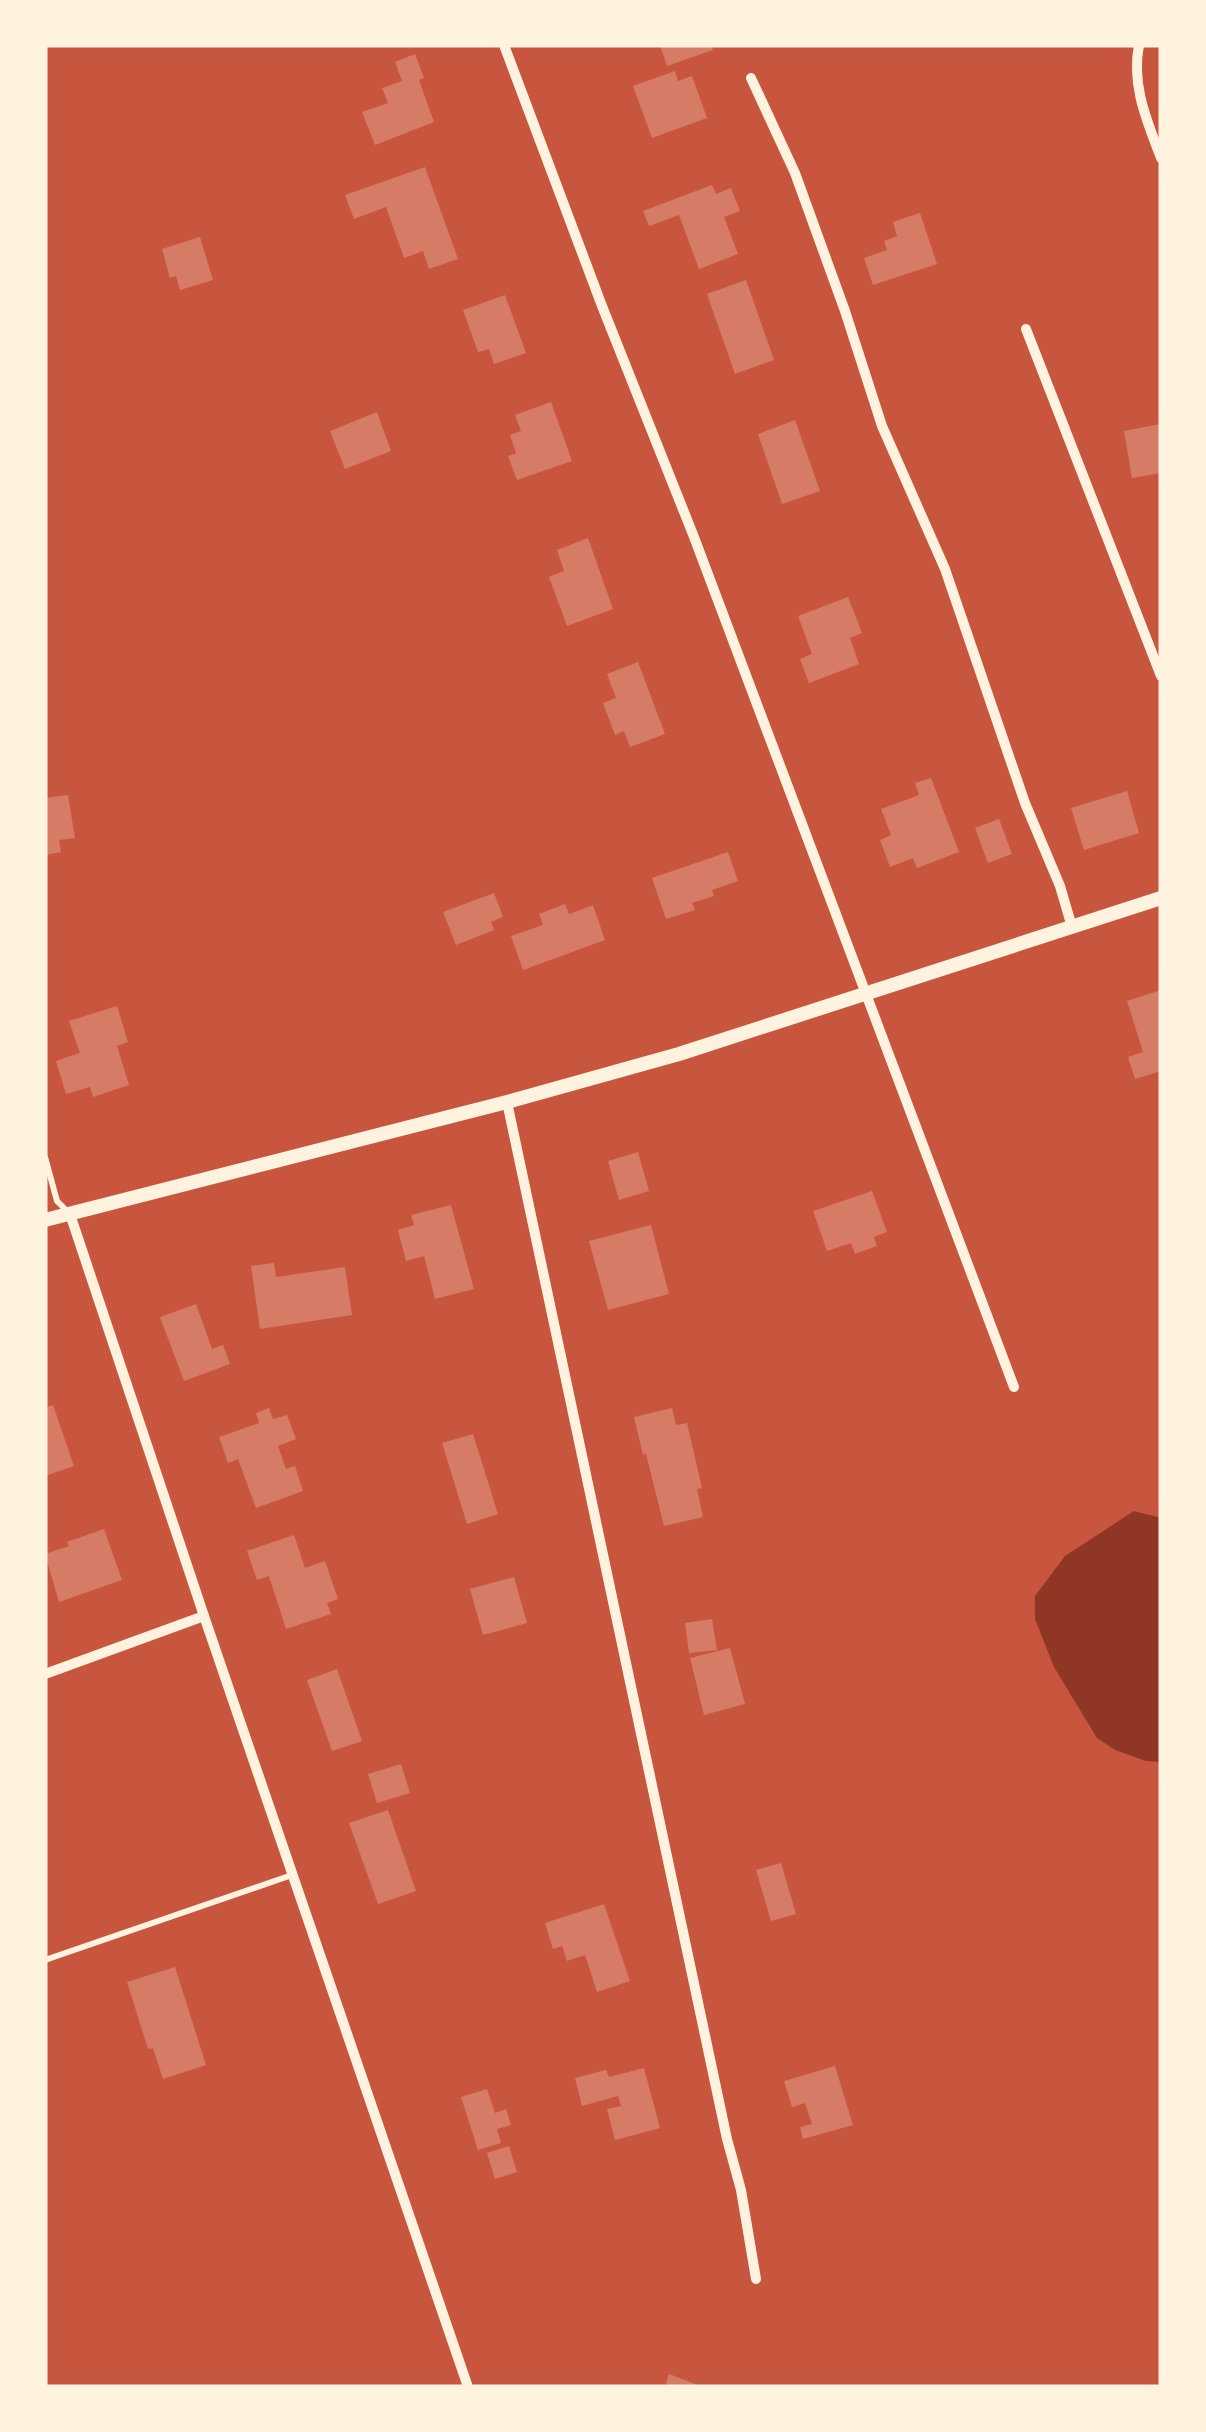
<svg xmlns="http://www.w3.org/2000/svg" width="1206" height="2432" font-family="Lato,sans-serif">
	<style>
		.water { fill: #8f3625 }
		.building { fill: #d67c66 }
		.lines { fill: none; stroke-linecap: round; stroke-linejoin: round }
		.service { stroke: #fff3e0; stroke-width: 6 }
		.minor { stroke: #fff3e0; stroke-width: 10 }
		.tertiary { stroke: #fff3e0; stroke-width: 14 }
	</style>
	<rect width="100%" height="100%" fill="#c8553d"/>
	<!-- water -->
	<polygon class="water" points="1134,1511 1161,1518 1161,1762 1146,1761 1115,1750 1097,1738 1054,1667 1035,1619 1035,1596 1065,1556"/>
	<!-- building -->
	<g class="building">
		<polygon points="660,45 711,45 713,50 667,66"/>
		<polygon points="415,54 424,78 419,80 434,122 375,145 362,112 388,103 382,88 402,81 395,62"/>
		<polygon points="675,71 678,81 692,76 707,118 652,138 633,86"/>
		<polygon points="425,167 458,259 429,269 423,251 404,258 386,207 354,219 345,195"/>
		<polygon points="712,185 716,194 731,188 740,211 724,217 738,254 699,269 679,215 649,226 643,211"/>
		<polygon points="920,213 937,264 873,285 864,258 887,250 884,241 897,236 893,222"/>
		<polygon points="200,237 213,280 180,290 176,276 170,278 162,249"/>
		<polygon points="746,280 774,360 735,374 707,294"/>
		<polygon points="505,295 526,353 494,364 489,349 478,352 463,310"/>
		<polygon points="551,402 572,461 517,480 508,456 516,453 510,435 521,431 515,415"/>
		<polygon points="377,412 391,451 345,469 330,431"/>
		<polygon points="795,420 820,491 782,504 758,434"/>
		<polygon points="1160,424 1161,473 1132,478 1124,431"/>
		<polygon points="588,538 613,609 567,626 549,577 564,571 557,550"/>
		<polygon points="848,597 862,633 850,638 859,664 809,683 800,659 812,654 798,616"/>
		<polygon points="638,662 665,734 630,747 624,731 615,735 603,703 616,698 607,674"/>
		<polygon points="931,778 959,852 917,868 913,858 890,867 880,840 891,835 881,809 919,795 915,783"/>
		<polygon points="1127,791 1139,833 1084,850 1071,808"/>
		<polygon points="68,795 75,838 59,840 61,852 45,855 45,798"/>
		<polygon points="999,819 1012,854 988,863 975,828"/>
		<polygon points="728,852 738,881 712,890 714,896 692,903 695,910 666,919 652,878"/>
		<polygon points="494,893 503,917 491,922 494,930 456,945 443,912"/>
		<polygon points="565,904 569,914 593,905 605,940 523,970 511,936 543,925 539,914"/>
		<polygon points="1161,990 1161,1071 1135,1079 1128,1057 1143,1052 1127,1001"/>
		<polygon points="117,1006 128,1042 117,1046 129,1085 93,1097 90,1087 66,1094 56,1061 80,1053 69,1021"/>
		<polygon points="638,1152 649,1191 619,1200 608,1161"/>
		<polygon points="872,1191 887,1232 874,1237 877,1246 855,1254 851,1243 827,1251 813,1211"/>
		<polygon points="451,1205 474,1289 435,1299 424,1256 406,1261 398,1230 414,1225 411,1215"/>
		<polygon points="651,1225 669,1294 608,1310 589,1241"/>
		<polygon points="274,1263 276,1277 345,1267 352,1315 260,1329 251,1266"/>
		<polygon points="196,1304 212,1349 223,1345 230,1364 184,1381 160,1317"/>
		<polygon points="53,1405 74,1466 45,1476 45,1407"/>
		<polygon points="269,1408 273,1419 287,1415 296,1439 278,1446 286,1469 295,1466 303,1491 256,1508 238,1459 228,1463 219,1437 259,1423 256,1413"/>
		<polygon points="672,1408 676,1425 687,1423 702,1488 697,1489 703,1517 664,1526 646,1454 643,1455 634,1417"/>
		<polygon points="473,1434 498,1514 467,1524 442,1443"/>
		<polygon points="104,1529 122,1580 59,1602 45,1554 69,1546 67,1542"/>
		<polygon points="294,1535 305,1568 325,1561 338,1599 327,1603 331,1614 286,1629 269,1576 257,1580 247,1551"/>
		<polygon points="514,1577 527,1623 483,1635 470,1589"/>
		<polygon points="712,1619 717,1650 689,1653 685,1623"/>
		<polygon points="730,1648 745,1704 704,1715 690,1658"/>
		<polygon points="337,1669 362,1741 332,1751 307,1680"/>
		<polygon points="401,1764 410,1793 377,1803 368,1774"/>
		<polygon points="388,1810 416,1891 378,1904 349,1823"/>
		<polygon points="781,1863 796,1914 771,1921 756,1870"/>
		<polygon points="604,1904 630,1981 597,1992 585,1955 567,1961 562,1946 553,1949 545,1923"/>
		<polygon points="175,1967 206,2065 163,2079 153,2048 148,2049 127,1982"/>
		<polygon points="835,2066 853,2125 803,2139 800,2127 812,2124 805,2103 792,2107 784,2081"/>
		<polygon points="644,2068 660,2128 615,2140 607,2109 621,2106 618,2096 582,2106 575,2078 606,2070 609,2077"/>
		<polygon points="487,2089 495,2113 506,2109 511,2125 497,2129 501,2143 478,2150 461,2097"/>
		<polygon points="509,2146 517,2172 495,2179 487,2153"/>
		<polygon points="669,2374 703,2387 665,2387"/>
	</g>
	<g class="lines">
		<!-- service -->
		<g class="service">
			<polyline points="45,1157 57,1201 69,1213"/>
			<polyline points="45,1960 292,1875"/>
		</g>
		<!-- minor -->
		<g class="minor">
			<polyline points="504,45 602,306 694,537 1014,1387"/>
			<path d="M1139,45C1131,85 1147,121 1161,158"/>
			<polyline points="751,78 795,173 845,311 882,426 945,569 1025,803 1060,886 1072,927"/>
			<polyline points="1026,329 1161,676"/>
			<polyline points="507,1102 727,2139 741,2190 756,2279"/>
			<polyline points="70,1214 204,1616 468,2387"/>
			<polyline points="45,1674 204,1616"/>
		</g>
		<!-- tertiary -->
		<polyline class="tertiary" points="45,1220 507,1102 679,1054 1161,898"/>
	</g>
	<!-- border -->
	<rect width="1206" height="2432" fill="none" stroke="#fff3e0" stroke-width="95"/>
</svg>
